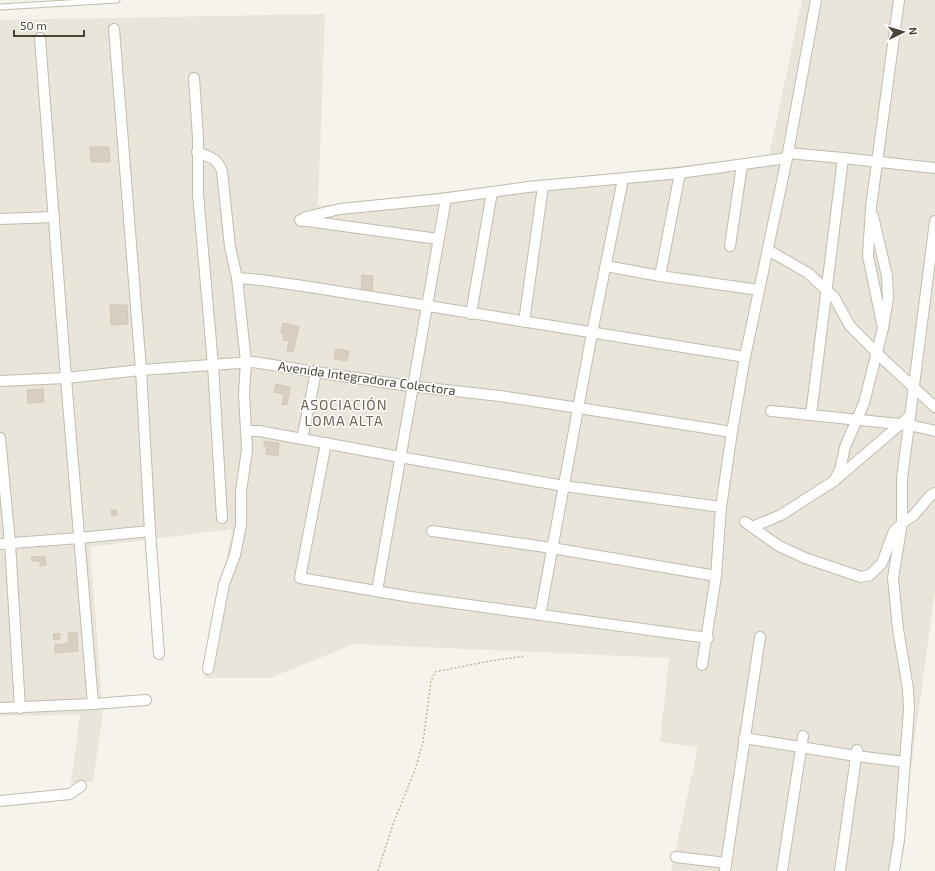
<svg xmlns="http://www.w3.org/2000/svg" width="935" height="871" font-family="'Exo 2',sans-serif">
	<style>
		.residential { fill: #eae5da }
		.building { fill: #d8cfc1; stroke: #d3c7b4 }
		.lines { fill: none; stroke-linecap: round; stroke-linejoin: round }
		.lane-casing { stroke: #c2bbae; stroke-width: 7 }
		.street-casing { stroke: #c2bbae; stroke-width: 12 }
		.path { stroke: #c4b79f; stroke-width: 1.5; stroke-dasharray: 2 2; stroke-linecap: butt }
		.lane { stroke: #fff; stroke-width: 5 }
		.street { stroke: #fff; stroke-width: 10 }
		.labels { text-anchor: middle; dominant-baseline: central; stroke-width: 3; stroke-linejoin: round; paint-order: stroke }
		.street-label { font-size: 13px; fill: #4b4439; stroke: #fff }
		.neighbourhood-label { font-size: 14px; letter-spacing: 1px; fill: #6e6250; stroke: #fff }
	</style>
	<rect width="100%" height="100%" fill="#f6f3ec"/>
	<!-- residential -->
	<polygon class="residential" points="802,0 935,0 935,590 897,871 671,871 698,747 660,742 669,658 354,644 270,678 205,678 232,529 90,547 103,712 93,782 71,783 80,715 0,716 0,20 325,14 318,206 769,156"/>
	<!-- building -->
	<g class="building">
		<polygon points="90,147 109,147 110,162 91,162"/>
		<polygon points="362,275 373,276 372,294 361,293"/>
		<polygon points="110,305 127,305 128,324 111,325"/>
		<polygon points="283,323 299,327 293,352 287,351 289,341 283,340 284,334 281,333"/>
		<polygon points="336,349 349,351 347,361 334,359"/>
		<polygon points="276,384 290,387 287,404 282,405 284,394 274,392"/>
		<polygon points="43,389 44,402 28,403 27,390"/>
		<polygon points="264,441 279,443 278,456 266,454 267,448 264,446"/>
		<polygon points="116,510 117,515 112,516 111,511"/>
		<polygon points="45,556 46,565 40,566 40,561 32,561 31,557"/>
		<polygon points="77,632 78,651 55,653 55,645 69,643 68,633"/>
		<polygon points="60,633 60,639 54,640 53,634"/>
	</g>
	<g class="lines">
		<!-- lane casing -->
		<g class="lane-casing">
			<polyline id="lane" points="0,7 117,0"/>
		</g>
		<!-- street casing -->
		<g class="street-casing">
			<g id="street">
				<polyline points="114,29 141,370 150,531 159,654"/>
				<polyline points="40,38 66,378 93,704"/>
				<polyline points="194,78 198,138 198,194 213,365 222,518"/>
				<path d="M197,152C210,157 217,158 222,171L230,247L237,278L246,362L244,393L246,431H259L400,457L564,486L721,507"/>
				<polyline points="788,153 843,158 935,168"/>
				<polyline points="0,219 54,217"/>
				<polyline points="300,220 438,239"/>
				<polyline points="301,221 306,217 340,209 441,199 528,187 680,173 787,158"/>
				<polyline points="730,246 742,165"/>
				<polyline points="768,250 808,273 834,297 850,326 884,360 935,407"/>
				<polyline points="606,266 660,276 759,290"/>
				<polyline points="660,276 680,173"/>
				<polyline points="237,278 261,280 310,287 745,357"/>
				<polyline points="471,314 492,192"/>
				<polyline points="524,322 543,186"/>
				<polyline points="883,328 868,256 871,207 899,0"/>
				<polyline points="0,381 66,378 141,370 253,362 316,372 409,386 500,396 579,408 732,432"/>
				<polyline points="771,411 909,425 935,431"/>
				<polyline points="811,415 843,158"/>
				<polyline points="0,438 10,543 20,708"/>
				<polyline points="302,439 316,372"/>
				<polyline points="326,443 300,578 411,597 708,638"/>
				<polyline points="834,481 840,470 845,447 864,403 883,328 888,298 887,276 873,216"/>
				<polyline points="745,522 779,546 805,558 861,577 870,575 882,563 894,531 905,521 913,516 931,495 935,493"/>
				<polyline points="752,527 781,515 834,481 910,416"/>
				<polyline points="432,531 552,548 716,576"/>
				<polyline points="0,544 79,538 150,531"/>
				<polyline points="377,591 446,198"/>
				<polyline points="540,615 592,333 623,179"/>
				<polyline points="702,665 716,576 721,507 732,432 745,357 787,158 816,0"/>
				<polyline points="208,669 224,584 235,555 241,525 241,491 247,450 246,431"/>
				<polyline points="0,708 93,704 146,700"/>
				<polyline points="744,738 856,756 905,762"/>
				<polyline points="0,801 70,794 81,786"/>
				<polyline points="676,857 726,863"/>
				<polyline points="725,871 760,637"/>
				<polyline points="782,871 803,736"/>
				<polyline points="840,871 857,750"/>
				<polyline points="894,871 899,840 909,709 908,689 898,629 893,578 902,523 902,479 935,221"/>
			</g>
		</g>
		<!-- path -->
		<polyline class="path" points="378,871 393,824 415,770 423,742 431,681 435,672 490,661 525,656"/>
		<!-- lane -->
		<use href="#lane" class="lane"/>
		<!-- street -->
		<use href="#street" class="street"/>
	</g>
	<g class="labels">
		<!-- street labels -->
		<g class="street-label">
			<text transform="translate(367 378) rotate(8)">Avenida Integradora Colectora</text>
		</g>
		<!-- neighbourhood labels -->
		<g class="neighbourhood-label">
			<text x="344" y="404">ASOCIACIÓN<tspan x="344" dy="16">LOMA ALTA</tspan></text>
		</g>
	</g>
	<!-- north arrow -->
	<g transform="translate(903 32) rotate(85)" stroke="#ffffff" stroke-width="3" paint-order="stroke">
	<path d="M0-3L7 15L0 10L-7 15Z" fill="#4b4439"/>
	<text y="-6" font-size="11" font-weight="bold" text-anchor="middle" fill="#4b4439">N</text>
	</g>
	<!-- scale -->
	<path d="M14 30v6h70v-6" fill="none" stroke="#4b4439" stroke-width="2"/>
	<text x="20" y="30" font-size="12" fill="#4b4439" stroke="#ffffff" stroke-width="3" paint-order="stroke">50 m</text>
</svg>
